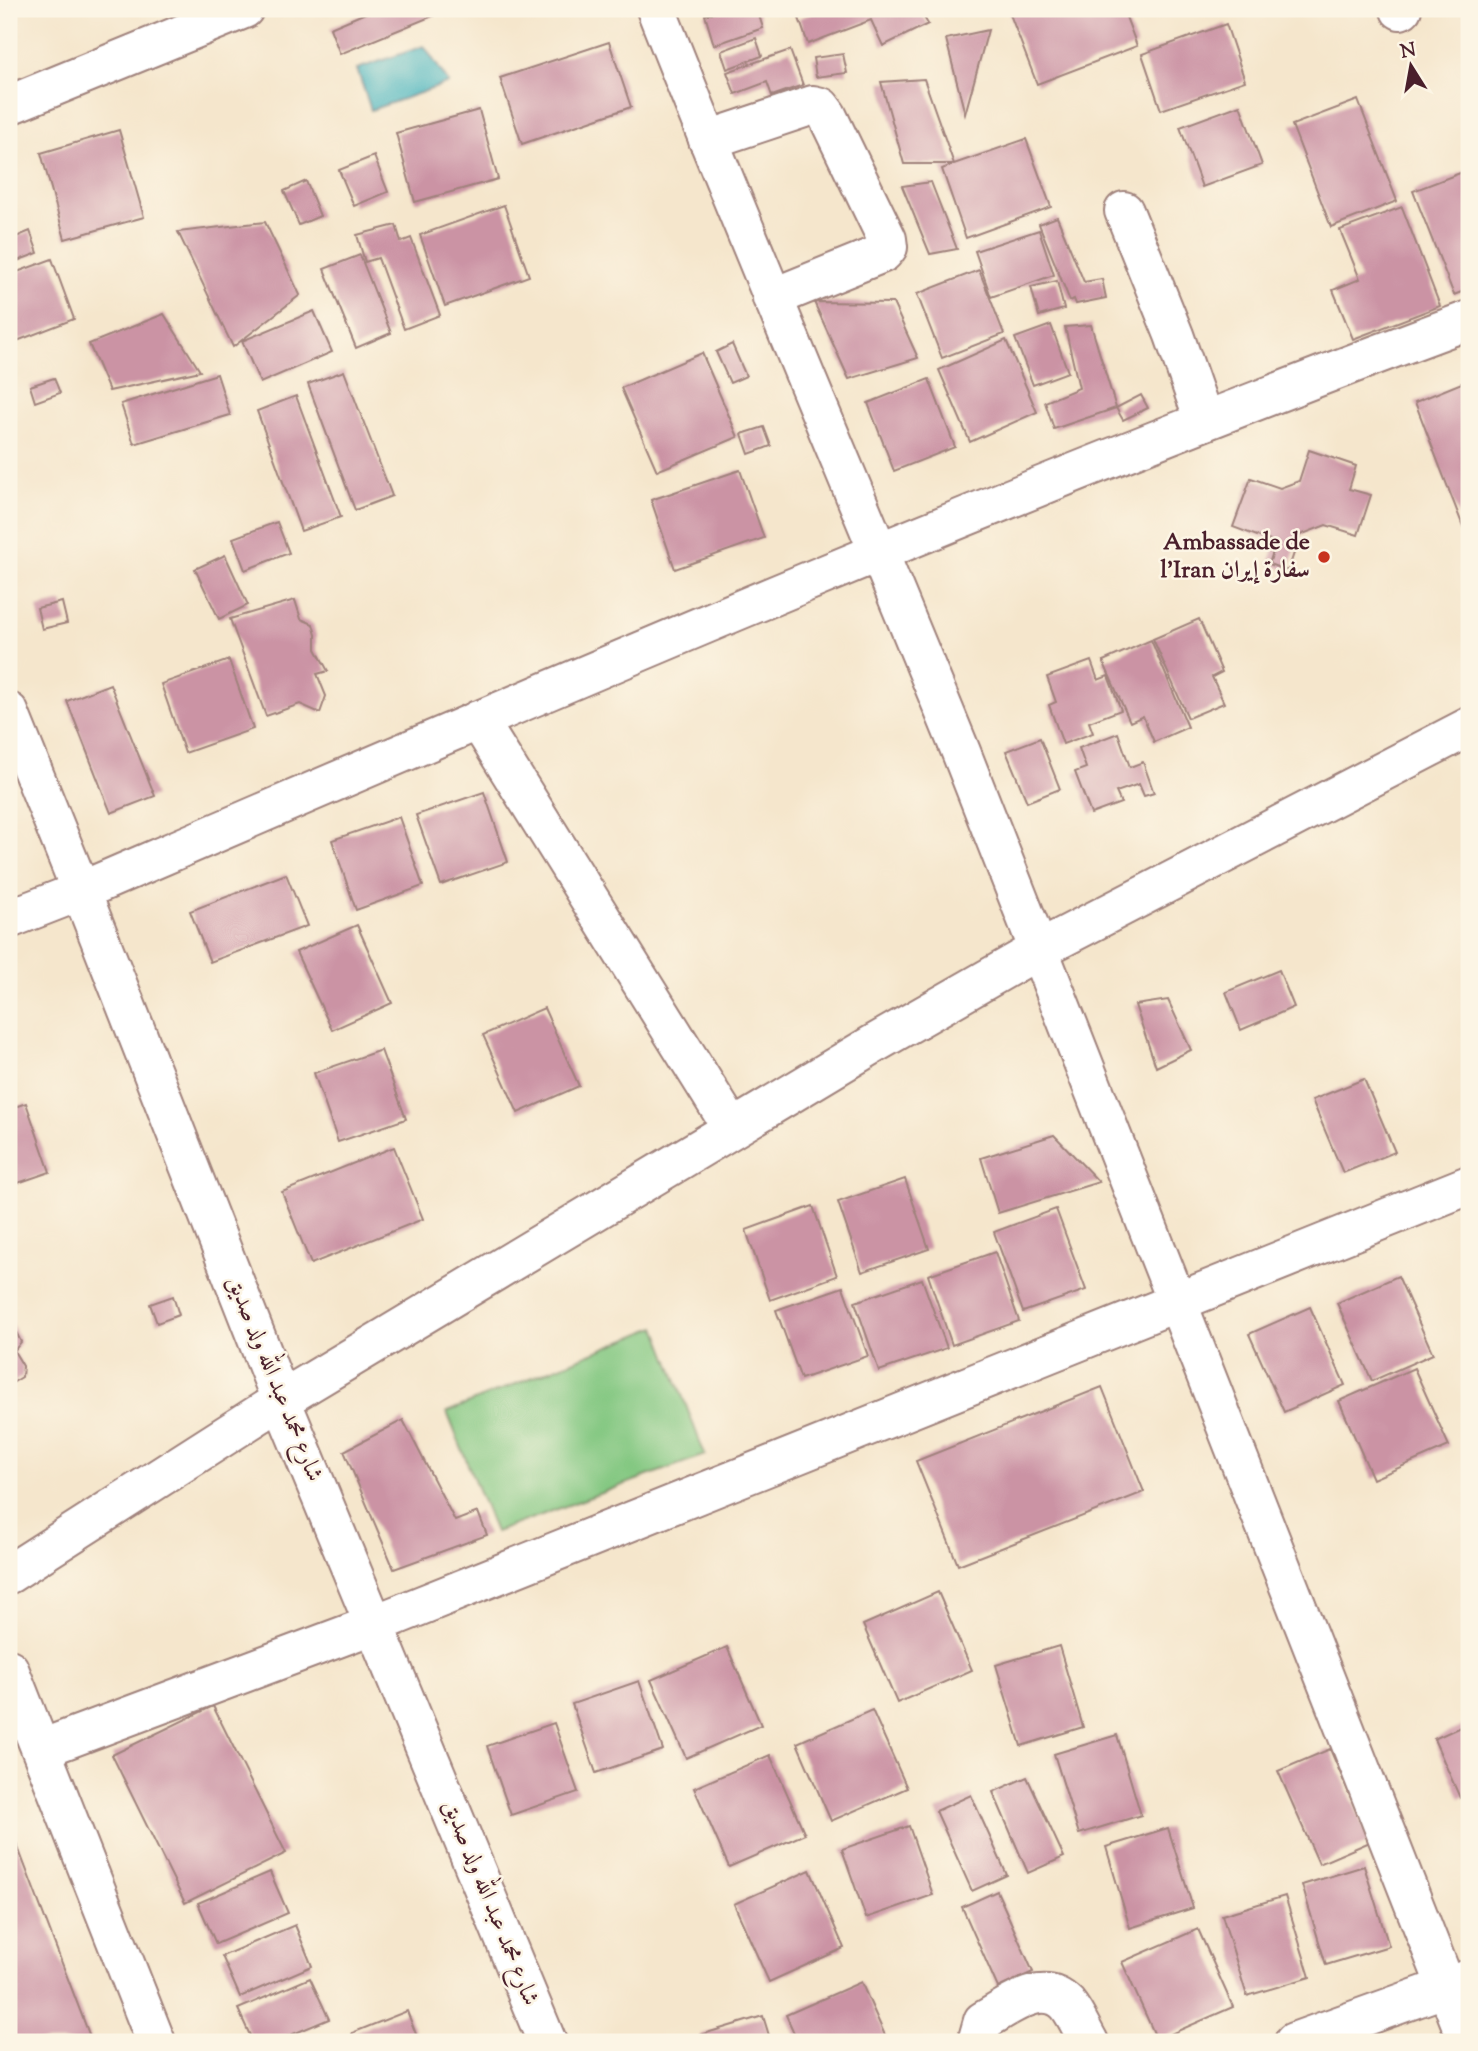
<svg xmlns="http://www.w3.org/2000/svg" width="1478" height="2051" font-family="'Sorts Mill Goudy',Amiri,serif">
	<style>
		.green { fill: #84c882; stroke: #677456; stroke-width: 2 }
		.water { fill: #43b2bd; stroke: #466874; stroke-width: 2 }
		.building { fill: #cb93a4 }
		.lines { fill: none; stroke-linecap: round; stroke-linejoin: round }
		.minor-casing { stroke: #a0827c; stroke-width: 42 }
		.minor { stroke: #fff; stroke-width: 38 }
		.poi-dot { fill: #c8321e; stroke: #fcf5e5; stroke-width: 2.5 }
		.labels { text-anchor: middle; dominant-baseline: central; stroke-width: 5; stroke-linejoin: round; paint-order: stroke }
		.poi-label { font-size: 24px; font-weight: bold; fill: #4a1f2b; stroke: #fcf5e5; text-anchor: end }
		.street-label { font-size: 24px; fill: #4a1f2b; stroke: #fcf5e5 }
	</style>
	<rect width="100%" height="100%" fill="#fcf5e5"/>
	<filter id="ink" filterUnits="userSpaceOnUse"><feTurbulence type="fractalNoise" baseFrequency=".0143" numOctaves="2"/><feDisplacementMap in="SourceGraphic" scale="14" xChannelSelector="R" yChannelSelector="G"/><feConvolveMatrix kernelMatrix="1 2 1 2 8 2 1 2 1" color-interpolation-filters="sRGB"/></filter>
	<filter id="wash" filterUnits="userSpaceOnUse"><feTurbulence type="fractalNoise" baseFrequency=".00686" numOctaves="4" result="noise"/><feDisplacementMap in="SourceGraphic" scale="28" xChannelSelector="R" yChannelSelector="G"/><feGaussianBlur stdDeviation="1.57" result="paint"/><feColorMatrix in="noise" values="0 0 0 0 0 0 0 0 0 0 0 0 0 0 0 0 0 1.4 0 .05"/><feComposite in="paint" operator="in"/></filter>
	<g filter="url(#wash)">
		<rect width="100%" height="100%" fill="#f5e6cc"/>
		<!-- green -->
		<polygon class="green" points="656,1327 705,1455 495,1532 447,1412"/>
		<!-- water -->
		<polygon class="water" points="424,46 449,83 371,110 357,69"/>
		<g id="blocks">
			<!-- building -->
			<g class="building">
				<polygon points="375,9 432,9 435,15 340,54 330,28"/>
				<polygon points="726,9 757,9 763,28 714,45 705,15"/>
				<polygon points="825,9 867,9 869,15 886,9 919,9 928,24 883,46 871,20 808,44 799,18"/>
				<polygon points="1008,9 1123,9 1137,46 1037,84"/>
				<polygon points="1226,24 1245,81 1161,110 1142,54"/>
				<polygon points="988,30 965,114 946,39"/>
				<polygon points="756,38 762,56 727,69 721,51"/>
				<polygon points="609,42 631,107 522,144 500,78"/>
				<polygon points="790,50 803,85 772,96 767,82 735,94 727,72"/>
				<polygon points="843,54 847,73 816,77 813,58"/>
				<polygon points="924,79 954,164 1026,139 1051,207 966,238 942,169 954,164 904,164 881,82"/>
				<polygon points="1358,100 1397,201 1331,227 1292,125"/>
				<polygon points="1240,105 1262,165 1202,187 1180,127"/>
				<polygon points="479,110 498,179 415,202 396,133"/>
				<polygon points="119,130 144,217 65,239 41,153"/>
				<polygon points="374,156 388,192 354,206 339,170"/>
				<polygon points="1468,170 1469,289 1454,295 1413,191"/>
				<polygon points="306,181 320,216 299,225 284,191"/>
				<polygon points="931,182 957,249 930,254 902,186"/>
				<polygon points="504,205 529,276 445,306 420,235"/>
				<polygon points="1402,207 1440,306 1353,339 1333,290 1360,279 1340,230"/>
				<polygon points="1057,217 1084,282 1102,279 1106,298 1076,304 1074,299 1070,301 1039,224"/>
				<polygon points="265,222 300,295 233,347 178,232"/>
				<polygon points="396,225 401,242 411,238 440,315 404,329 378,258 365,262 357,235"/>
				<polygon points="1039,230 1054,275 991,297 975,251"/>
				<polygon points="30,231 38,253 9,264 9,240"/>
				<polygon points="360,255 391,333 356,348 324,269"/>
				<polygon points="52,259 74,319 9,344 9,275"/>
				<polygon points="979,270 1004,334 942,358 917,294"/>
				<polygon points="1057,281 1064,309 1039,316 1031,287"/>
				<polygon points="814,302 893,303 918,358 849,379"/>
				<polygon points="314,311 332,352 260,383 242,341"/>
				<polygon points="164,314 200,371 109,391 89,344"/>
				<polygon points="1051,325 1068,372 1033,385 1015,338"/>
				<polygon points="1091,325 1116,408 1054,429 1045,402 1079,388 1065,327"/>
				<polygon points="1006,340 1037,412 970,442 939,370"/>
				<polygon points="732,344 746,376 730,383 716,352"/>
				<polygon points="702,353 738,437 657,471 621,388"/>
				<polygon points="344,371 392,496 355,510 308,384"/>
				<polygon points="217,374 230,415 134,444 121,404"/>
				<polygon points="54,378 60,393 35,402 30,386"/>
				<polygon points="929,379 955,447 894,471 868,403"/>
				<polygon points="1469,380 1469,542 1415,402"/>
				<polygon points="1141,395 1148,408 1123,420 1116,408"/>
				<polygon points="296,396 341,517 301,531 257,411"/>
				<polygon points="764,427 771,446 749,454 742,434"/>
				<polygon points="1309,450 1356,466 1349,489 1371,495 1358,535 1326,525 1300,535 1288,571 1269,564 1276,543 1233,527 1251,478 1280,488 1299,481"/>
				<polygon points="740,470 764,538 675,569 651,500"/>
				<polygon points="277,522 289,553 245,570 233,538"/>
				<polygon points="225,555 248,605 219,619 195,569"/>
				<polygon points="295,600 301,619 313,624 316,635 316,649 328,671 317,674 326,696 320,713 300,704 266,716 230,619"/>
				<polygon points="62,602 67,623 42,629 37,608"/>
				<polygon points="1199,619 1222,672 1212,677 1224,703 1188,718 1153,639"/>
				<polygon points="1151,640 1188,727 1154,742 1143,716 1130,722 1103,661"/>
				<polygon points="229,660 253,729 185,753 161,684"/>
				<polygon points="1091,661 1098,680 1108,676 1121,710 1089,722 1093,733 1063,744 1049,705 1056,702 1047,677"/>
				<polygon points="110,684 155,796 111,813 67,701"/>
				<polygon points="1118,733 1130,767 1143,762 1154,793 1144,796 1139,784 1116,792 1121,803 1091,814 1075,772 1086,768 1079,748"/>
				<polygon points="1040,738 1060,789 1027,802 1006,751"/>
				<polygon points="484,792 508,862 441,885 416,815"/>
				<polygon points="399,817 423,886 356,910 332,840"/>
				<polygon points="286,874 307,926 210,962 190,911"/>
				<polygon points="357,925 392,1003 332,1030 296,952"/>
				<polygon points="1279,970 1294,1007 1241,1030 1226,992"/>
				<polygon points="1168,1000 1191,1050 1156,1067 1135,1005"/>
				<polygon points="544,1008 579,1086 518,1113 483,1035"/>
				<polygon points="381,1050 406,1119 338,1142 314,1073"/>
				<polygon points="1364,1079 1395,1152 1343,1173 1312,1100"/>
				<polygon points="26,1103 50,1172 9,1186 9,1109"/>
				<polygon points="1054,1135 1099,1182 998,1213 981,1158"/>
				<polygon points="394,1147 423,1219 311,1264 282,1192"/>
				<polygon points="905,1179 929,1249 862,1272 838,1202"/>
				<polygon points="813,1206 837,1276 770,1300 746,1230"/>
				<polygon points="1056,1209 1086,1290 1023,1312 994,1232"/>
				<polygon points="995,1252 1019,1321 952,1345 928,1275"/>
				<polygon points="1398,1276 1433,1354 1372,1381 1337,1303"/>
				<polygon points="922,1279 947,1348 879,1371 855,1302"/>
				<polygon points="843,1287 868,1356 801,1379 776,1310"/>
				<polygon points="173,1296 179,1315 157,1323 150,1304"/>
				<polygon points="1310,1307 1345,1385 1284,1412 1249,1334"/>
				<polygon points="9,1318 21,1342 14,1351 23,1366 22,1377 9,1385"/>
				<polygon points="1414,1368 1449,1446 1373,1479 1339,1401"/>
				<polygon points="1102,1387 1144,1492 958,1565 916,1461"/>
				<polygon points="403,1420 455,1521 478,1512 487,1535 394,1569 344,1451"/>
				<polygon points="938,1592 972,1670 897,1703 863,1625"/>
				<polygon points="1059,1646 1083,1727 1021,1746 996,1665"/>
				<polygon points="727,1647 761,1725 686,1758 651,1680"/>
				<polygon points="639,1681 663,1750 596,1773 572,1704"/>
				<polygon points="213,1706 286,1853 185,1903 112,1755"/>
				<polygon points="872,1710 907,1788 831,1821 797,1743"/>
				<polygon points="554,1723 578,1792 511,1815 487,1746"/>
				<polygon points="1469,1723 1469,1794 1460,1798 1434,1739"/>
				<polygon points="1117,1735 1141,1815 1079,1834 1054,1754"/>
				<polygon points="1330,1749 1370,1842 1319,1864 1278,1771"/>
				<polygon points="770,1755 805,1834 729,1867 694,1788"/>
				<polygon points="1027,1777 1064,1857 1028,1873 993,1792"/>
				<polygon points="971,1795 1007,1875 972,1891 936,1811"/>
				<polygon points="9,1824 92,2042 9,2042"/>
				<polygon points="909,1826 933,1895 866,1918 842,1849"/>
				<polygon points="1168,1828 1193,1908 1130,1928 1106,1847"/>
				<polygon points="1364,1866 1389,1946 1326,1965 1302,1885"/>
				<polygon points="810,1870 844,1948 769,1982 734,1904"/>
				<polygon points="270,1872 288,1913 216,1944 198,1903"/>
				<polygon points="997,1891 1033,1972 998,1988 962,1907"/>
				<polygon points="1285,1896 1310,1977 1247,1996 1222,1915"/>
				<polygon points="295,1925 312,1966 240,1997 222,1956"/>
				<polygon points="1198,1929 1233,2007 1157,2040 1122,1962"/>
				<polygon points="310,1978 329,2019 274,2042 253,2042 238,2009"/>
				<polygon points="861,1982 888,2042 798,2042 786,2015"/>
				<polygon points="407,2011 419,2042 356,2042 352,2033"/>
				<polygon points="763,2016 771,2042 702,2042 700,2035"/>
			</g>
		</g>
	</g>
	<g filter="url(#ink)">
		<use href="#blocks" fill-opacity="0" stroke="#a0827c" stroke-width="2"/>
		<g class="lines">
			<!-- minor casing -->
			<g class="minor-casing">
				<g id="minor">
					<path d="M656,9C754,258 860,504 961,752L1468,2042"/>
					<polyline points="1400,10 1402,9"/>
					<polyline points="9,105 244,9"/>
					<polyline points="708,140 813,105 821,107 827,115 887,239 888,247 883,253 772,298"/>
					<polyline points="1124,211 1174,335 1204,421"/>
					<polyline points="9,712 81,891 281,1400 547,2042"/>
					<polyline points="478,720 732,1128"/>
					<path d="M9,919L81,891C541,693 1000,494 1469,320"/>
					<polyline points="9,1574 281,1400 872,1045 1038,950 1469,727"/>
					<polyline points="9,1669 156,2042"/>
					<polyline points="41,1749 375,1624 1469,1185"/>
					<path d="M977,2042L983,2021C1007,2008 1042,1978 1067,2004C1076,2015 1082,2030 1089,2042"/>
					<polyline points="1294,2042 1469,1979"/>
				</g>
			</g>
			<!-- minor -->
			<use href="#minor" class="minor"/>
		</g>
	</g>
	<!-- markers -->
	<circle class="poi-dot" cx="1324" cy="557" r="7"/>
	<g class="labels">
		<!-- poi labels -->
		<g class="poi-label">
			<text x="1310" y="543">Ambassade de<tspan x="1310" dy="28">l'Iran سفارة إيران</tspan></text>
		</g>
		<!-- street labels -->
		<g class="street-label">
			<text transform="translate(274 1379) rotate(68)">شارع محمد عبد الله ولد صديق</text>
			<text transform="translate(490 1903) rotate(68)">شارع محمد عبد الله ولد صديق</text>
		</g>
	</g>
	<!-- margin -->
	<rect width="1478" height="2051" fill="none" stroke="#fcf5e5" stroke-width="35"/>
	<!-- north arrow -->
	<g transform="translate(1411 66) rotate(349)" stroke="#fcf5e5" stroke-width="5" paint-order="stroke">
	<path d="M0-5L12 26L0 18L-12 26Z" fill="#4a1f2b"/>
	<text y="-10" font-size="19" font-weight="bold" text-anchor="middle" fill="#4a1f2b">N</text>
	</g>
</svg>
